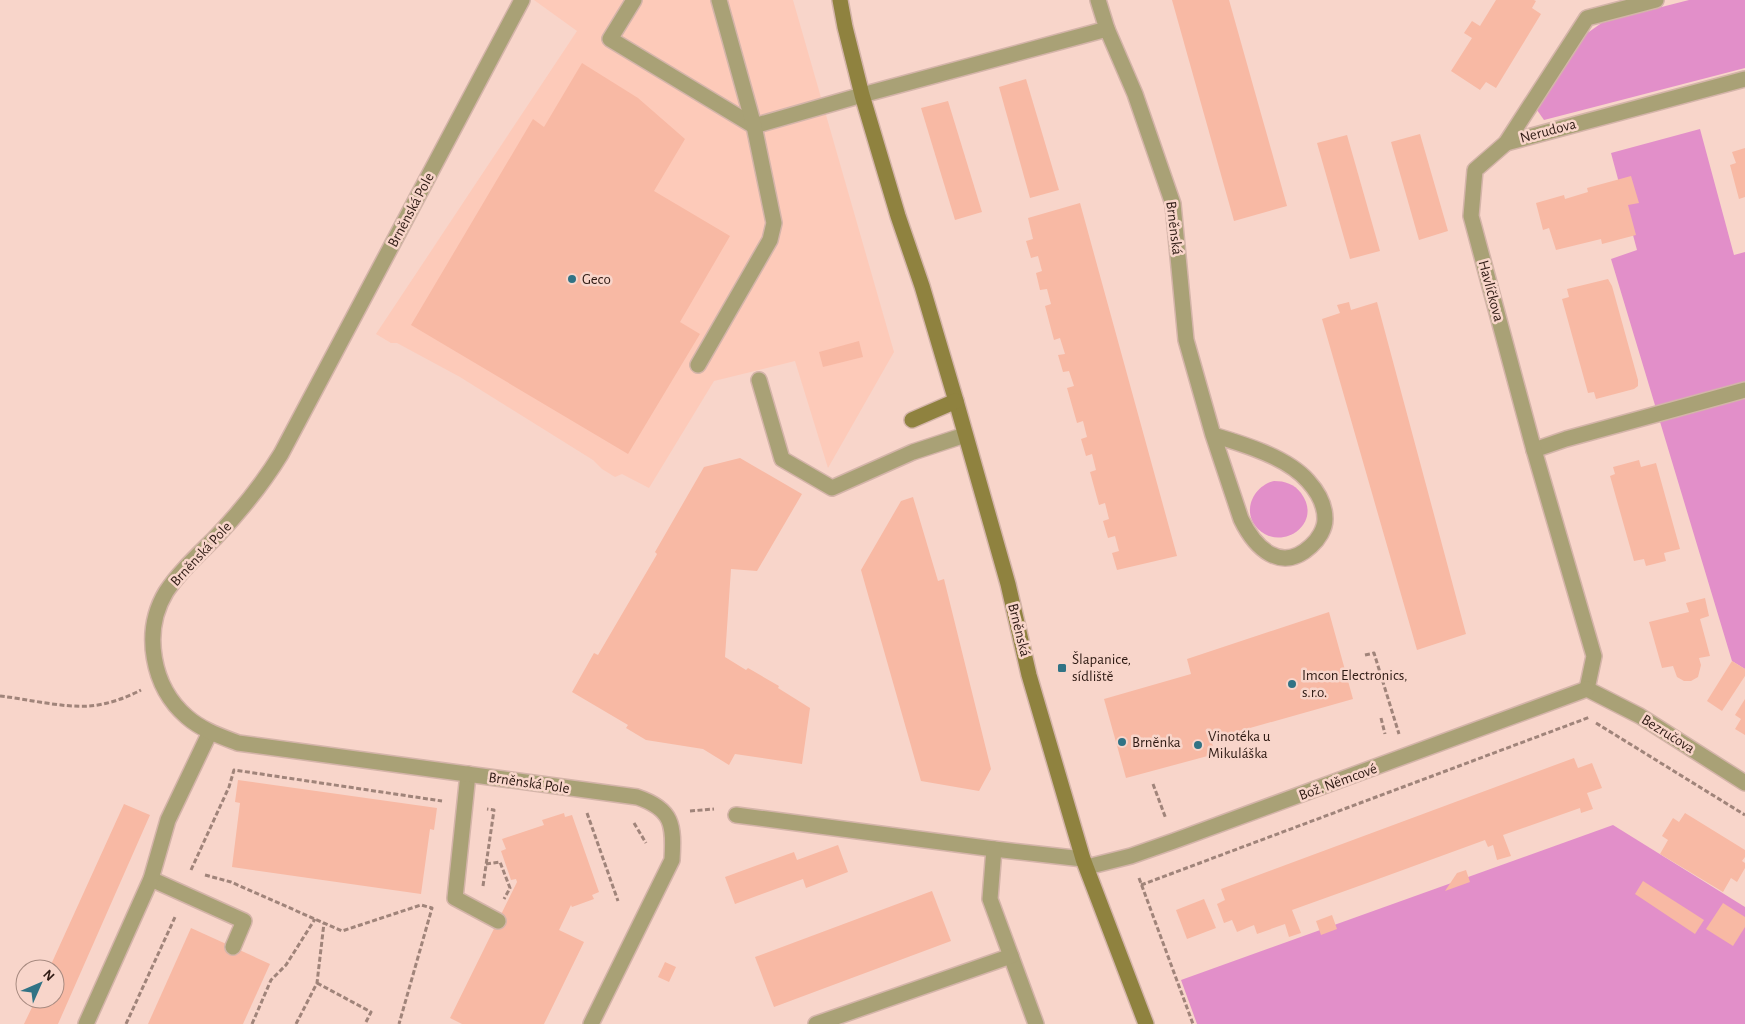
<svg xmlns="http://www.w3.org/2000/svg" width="1745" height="1024" font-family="'Alegreya Sans',sans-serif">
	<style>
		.built { fill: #fdcab9 }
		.green { fill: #e28fc9 }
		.building { fill: #f8b9a4 }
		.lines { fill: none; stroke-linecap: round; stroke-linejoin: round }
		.lane-casing { stroke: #d4b4a9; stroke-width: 18 }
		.street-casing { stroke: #d4b4a9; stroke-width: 18 }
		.secondary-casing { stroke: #d4b4a9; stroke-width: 18 }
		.path { stroke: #a0847a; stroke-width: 3; stroke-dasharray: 5 2.5; stroke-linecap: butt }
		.lane { stroke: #a9a176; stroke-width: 15 }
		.street { stroke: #a9a176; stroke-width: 15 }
		.secondary { stroke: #8f823f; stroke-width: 15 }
		.poi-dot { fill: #317385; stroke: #f8d5ca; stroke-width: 2 }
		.labels { text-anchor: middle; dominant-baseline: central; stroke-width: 5; stroke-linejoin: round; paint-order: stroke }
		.street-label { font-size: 15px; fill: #2f1b14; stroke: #f8d5ca }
		.poi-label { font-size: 15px; fill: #2f1b14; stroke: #f8d5ca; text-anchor: start }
	</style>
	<rect width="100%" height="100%" fill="#f8d5ca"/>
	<!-- built -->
	<polygon class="built" points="534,0 793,0 894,352 828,468 795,361 714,381 649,488 622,474 615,477 602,469 593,460 460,377 397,343 391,343 376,334 577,31"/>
	<!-- green -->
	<g class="green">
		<polygon points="1689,0 1745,0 1745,68 1544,120 1537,110 1586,34 1603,22"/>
		<polygon points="1700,129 1734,255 1745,252 1745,669 1732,661 1611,259 1637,250 1611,153"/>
		<path d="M1274,481C1285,481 1294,484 1301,493C1324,524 1281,552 1258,529C1241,512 1253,486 1274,481Z"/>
		<polygon points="1613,825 1745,907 1745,1024 1197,1024 1181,980"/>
	</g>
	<!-- building -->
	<g class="building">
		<polygon points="1172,0 1229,0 1287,206 1234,221"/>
		<polygon points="1496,0 1534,0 1536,1 1532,8 1541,14 1496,88 1486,82 1480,90 1451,71 1472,38 1464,33 1472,21 1480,26"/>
		<polygon points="582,63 638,98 685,139 654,191 730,236 680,322 700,334 628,454 411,325 533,119 544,127"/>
		<polygon points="1026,79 1059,190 1030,198 999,87"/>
		<polygon points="948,101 982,212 955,220 921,108"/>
		<polygon points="1420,134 1448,231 1419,240 1391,142"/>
		<polygon points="1347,135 1380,251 1350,259 1317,143"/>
		<polygon points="1745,148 1745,197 1739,199 1730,165 1736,163 1732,152"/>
		<polygon points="1631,176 1639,203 1628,205 1636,235 1602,244 1601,239 1556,250 1549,228 1543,230 1536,203 1564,195 1565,199 1588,192 1587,188"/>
		<polygon points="1080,203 1177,556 1117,570 1112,553 1119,551 1115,536 1108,538 1103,521 1109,519 1105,503 1099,505 1090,472 1096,470 1092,454 1086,456 1081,439 1087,437 1083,421 1077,423 1067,388 1074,386 1069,371 1063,372 1058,355 1065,354 1060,338 1054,340 1045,306 1051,304 1047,289 1040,290 1036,273 1042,271 1038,256 1031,258 1026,241 1033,239 1028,218"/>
		<polygon points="1608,279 1612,286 1638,380 1638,386 1634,389 1596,399 1594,392 1588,393 1562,299 1569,297 1567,289"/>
		<polygon points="1349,302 1351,310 1377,302 1466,634 1417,650 1322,319 1340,313 1337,305"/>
		<polygon points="859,341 863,357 823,367 819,352"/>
		<polygon points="740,458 802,494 757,571 731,569 725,657 746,670 748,668 779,686 778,688 810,708 802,764 735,754 729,765 703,749 646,740 626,728 628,725 572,692 594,653 598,655 656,556 657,554 655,552 704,467"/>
		<polygon points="1639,460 1641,467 1656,463 1680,549 1664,553 1666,561 1646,566 1644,559 1634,561 1610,476 1615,474 1613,467"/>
		<polygon points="913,497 938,581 944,579 991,769 979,791 921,781 861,570 901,501"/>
		<polygon points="1705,598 1709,616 1700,619 1710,656 1699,658 1701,665 1698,677 1691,681 1684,681 1677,677 1673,666 1662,668 1649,622 1689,612 1686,603"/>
		<polygon points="1329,612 1353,699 1211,739 1215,754 1126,778 1104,699 1191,674 1187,659"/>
		<polygon points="1732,661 1745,669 1745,676 1722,711 1707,701"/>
		<polygon points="1745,699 1745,735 1735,729 1741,719 1735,715"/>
		<polygon points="1574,758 1578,768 1592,763 1602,788 1587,793 1593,809 1581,813 1580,808 1503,835 1511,856 1497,860 1493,845 1488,847 1485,840 1370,882 1292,910 1301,933 1289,937 1285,924 1257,934 1254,925 1237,932 1232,920 1224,923 1217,904 1225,900 1221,889"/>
		<polygon points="238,780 437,808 434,830 430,829 421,894 232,867 240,803 235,802"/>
		<polygon points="124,804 150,815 58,1024 24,1024 36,999 55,999 55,969 49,969"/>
		<polygon points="564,813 565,817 572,815 599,892 592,895 594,899 572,907 571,905 559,930 584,942 544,1024 462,1024 450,1018 517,882 516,879 511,880 501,851 506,849 502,839 544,825 542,820"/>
		<polygon points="1685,813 1745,850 1745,857 1742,861 1745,863 1745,868 1737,882 1731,878 1723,892 1660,854 1668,840 1662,836 1673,818 1679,822"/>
		<polygon points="838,845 848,872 806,888 803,879 735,904 725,877 794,852 797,860"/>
		<polygon points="1466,870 1470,882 1445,891 1457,873"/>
		<polygon points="1643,881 1704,920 1695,934 1635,894"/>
		<polygon points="932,891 951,941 774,1007 755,957"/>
		<polygon points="1204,899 1216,928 1187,939 1176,910"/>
		<polygon points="1723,903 1745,917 1745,927 1733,946 1706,929"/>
		<polygon points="1332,915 1337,929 1321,935 1316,921"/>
		<polygon points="191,928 270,964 243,1024 148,1024"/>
		<polygon points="665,962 676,967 669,982 658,977"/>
	</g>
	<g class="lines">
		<!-- lane casing -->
		<g class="lane-casing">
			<g id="lane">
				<polyline points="634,0 610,39 754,126 862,95"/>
				<polyline points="698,365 770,240 774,223 754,126 719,0"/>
				<polyline points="759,380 782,459 832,488 913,452 965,435"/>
				<polyline points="1534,450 1566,439 1745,390"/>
				<polyline points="468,774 455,898 498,921"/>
				<polyline points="151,879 244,921 233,947"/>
				<polyline points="86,1024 151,879 168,820 210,732"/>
			</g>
		</g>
		<!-- street casing -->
		<g class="street-casing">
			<g id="street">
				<path d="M522,0L281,454C262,485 240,512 215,538C198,555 179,572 166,592C142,632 152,687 187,717C202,730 220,736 238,743L637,797C673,809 674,825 672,860L591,1024"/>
				<path d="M1107,29L1135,94L1173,204L1186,340L1213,435L1241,519C1255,548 1281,574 1311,546C1318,540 1325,529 1325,519C1325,505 1318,492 1308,481C1287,457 1243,444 1213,435"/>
				<polyline points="862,95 1107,29 1098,0"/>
				<polyline points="1506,143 1745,79"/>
				<polyline points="1587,689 1594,656 1534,450 1471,216 1475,170 1506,143 1587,18 1656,0"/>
				<polyline points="1587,689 1640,716 1745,783"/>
				<polyline points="736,815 994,849 1083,859"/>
				<polyline points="994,849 990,899 1036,1024"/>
				<polyline points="1087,867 1131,856 1174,841 1587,689"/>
				<polyline points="816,1024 1011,956"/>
			</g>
		</g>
		<!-- secondary casing -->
		<g class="secondary-casing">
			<g id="secondary">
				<polyline points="840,0 845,27 862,95 898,216 922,286 956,401 1008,584 1029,675 1083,859 1146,1024"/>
				<polyline points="912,420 956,401"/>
			</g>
		</g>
		<!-- path -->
		<g class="path">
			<polyline points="1365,655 1374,653 1399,734"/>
			<path d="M0,696C27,699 63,708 89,706C106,705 126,698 141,690"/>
			<polyline points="1381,718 1385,734"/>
			<polyline points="1596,723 1745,815"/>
			<polyline points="1153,784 1166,819"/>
			<polyline points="690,811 714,809"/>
			<polyline points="587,813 618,901"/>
			<polyline points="634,823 646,843"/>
			<polyline points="486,864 500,862 510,888 504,899"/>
			<polyline points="191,870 229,787 234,770 442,801"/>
			<polyline points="205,875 231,882 342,931 421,905 432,908 399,1024"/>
			<polyline points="1139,878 1193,1024"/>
			<polyline points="1141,885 1590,717"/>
			<polyline points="483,886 494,810 487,809"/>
			<polyline points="317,983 371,1012 365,1024"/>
			<polyline points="126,1024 176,915"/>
			<polyline points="252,1024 271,980 286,965 315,919"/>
			<polyline points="296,1024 317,983 324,923"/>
		</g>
		<!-- lane -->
		<use href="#lane" class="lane"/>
		<!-- street -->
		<use href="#street" class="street"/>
		<!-- secondary -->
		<use href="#secondary" class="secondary"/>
	</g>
	<!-- markers -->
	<g class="poi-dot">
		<circle cx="572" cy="279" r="5"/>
		<rect x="1057" y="663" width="10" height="10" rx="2.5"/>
		<circle cx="1292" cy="684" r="5"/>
		<circle cx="1122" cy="742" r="5"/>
		<circle cx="1198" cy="745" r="5"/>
	</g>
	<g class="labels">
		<!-- street labels -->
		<g class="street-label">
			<text transform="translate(1548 131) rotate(-15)">Nerudova</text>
			<text transform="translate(411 210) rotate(-62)">Brněnská Pole</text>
			<text transform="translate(1174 228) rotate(83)">Brněnská</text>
			<text transform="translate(1491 291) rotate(75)">Havlíčkova</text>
			<text transform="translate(201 554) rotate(-47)">Brněnská Pole</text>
			<text transform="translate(1019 630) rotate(76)">Brněnská</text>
			<text transform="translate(1668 734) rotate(32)">Bezručova</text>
			<text transform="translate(1338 782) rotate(-20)">Bož. Němcové</text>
			<text transform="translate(529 783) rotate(8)">Brněnská Pole</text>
		</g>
		<!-- poi labels -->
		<g class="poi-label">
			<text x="582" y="279">Geco</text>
			<text x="1072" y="659">Šlapanice,<tspan x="1072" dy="17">sídliště</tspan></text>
			<text x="1302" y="675">Imcon Electronics,<tspan x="1302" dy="17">s.r.o.</tspan></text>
			<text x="1208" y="736">Vinotéka u<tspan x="1208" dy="17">Mikuláška</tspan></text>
			<text x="1132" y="742">Brněnka</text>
		</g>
	</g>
	<!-- north arrow -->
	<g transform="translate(40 984) rotate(45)"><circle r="24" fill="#f8d5ca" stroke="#a88b81"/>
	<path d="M0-4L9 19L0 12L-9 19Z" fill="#317385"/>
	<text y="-8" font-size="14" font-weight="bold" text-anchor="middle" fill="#2f1b14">N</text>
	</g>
</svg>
